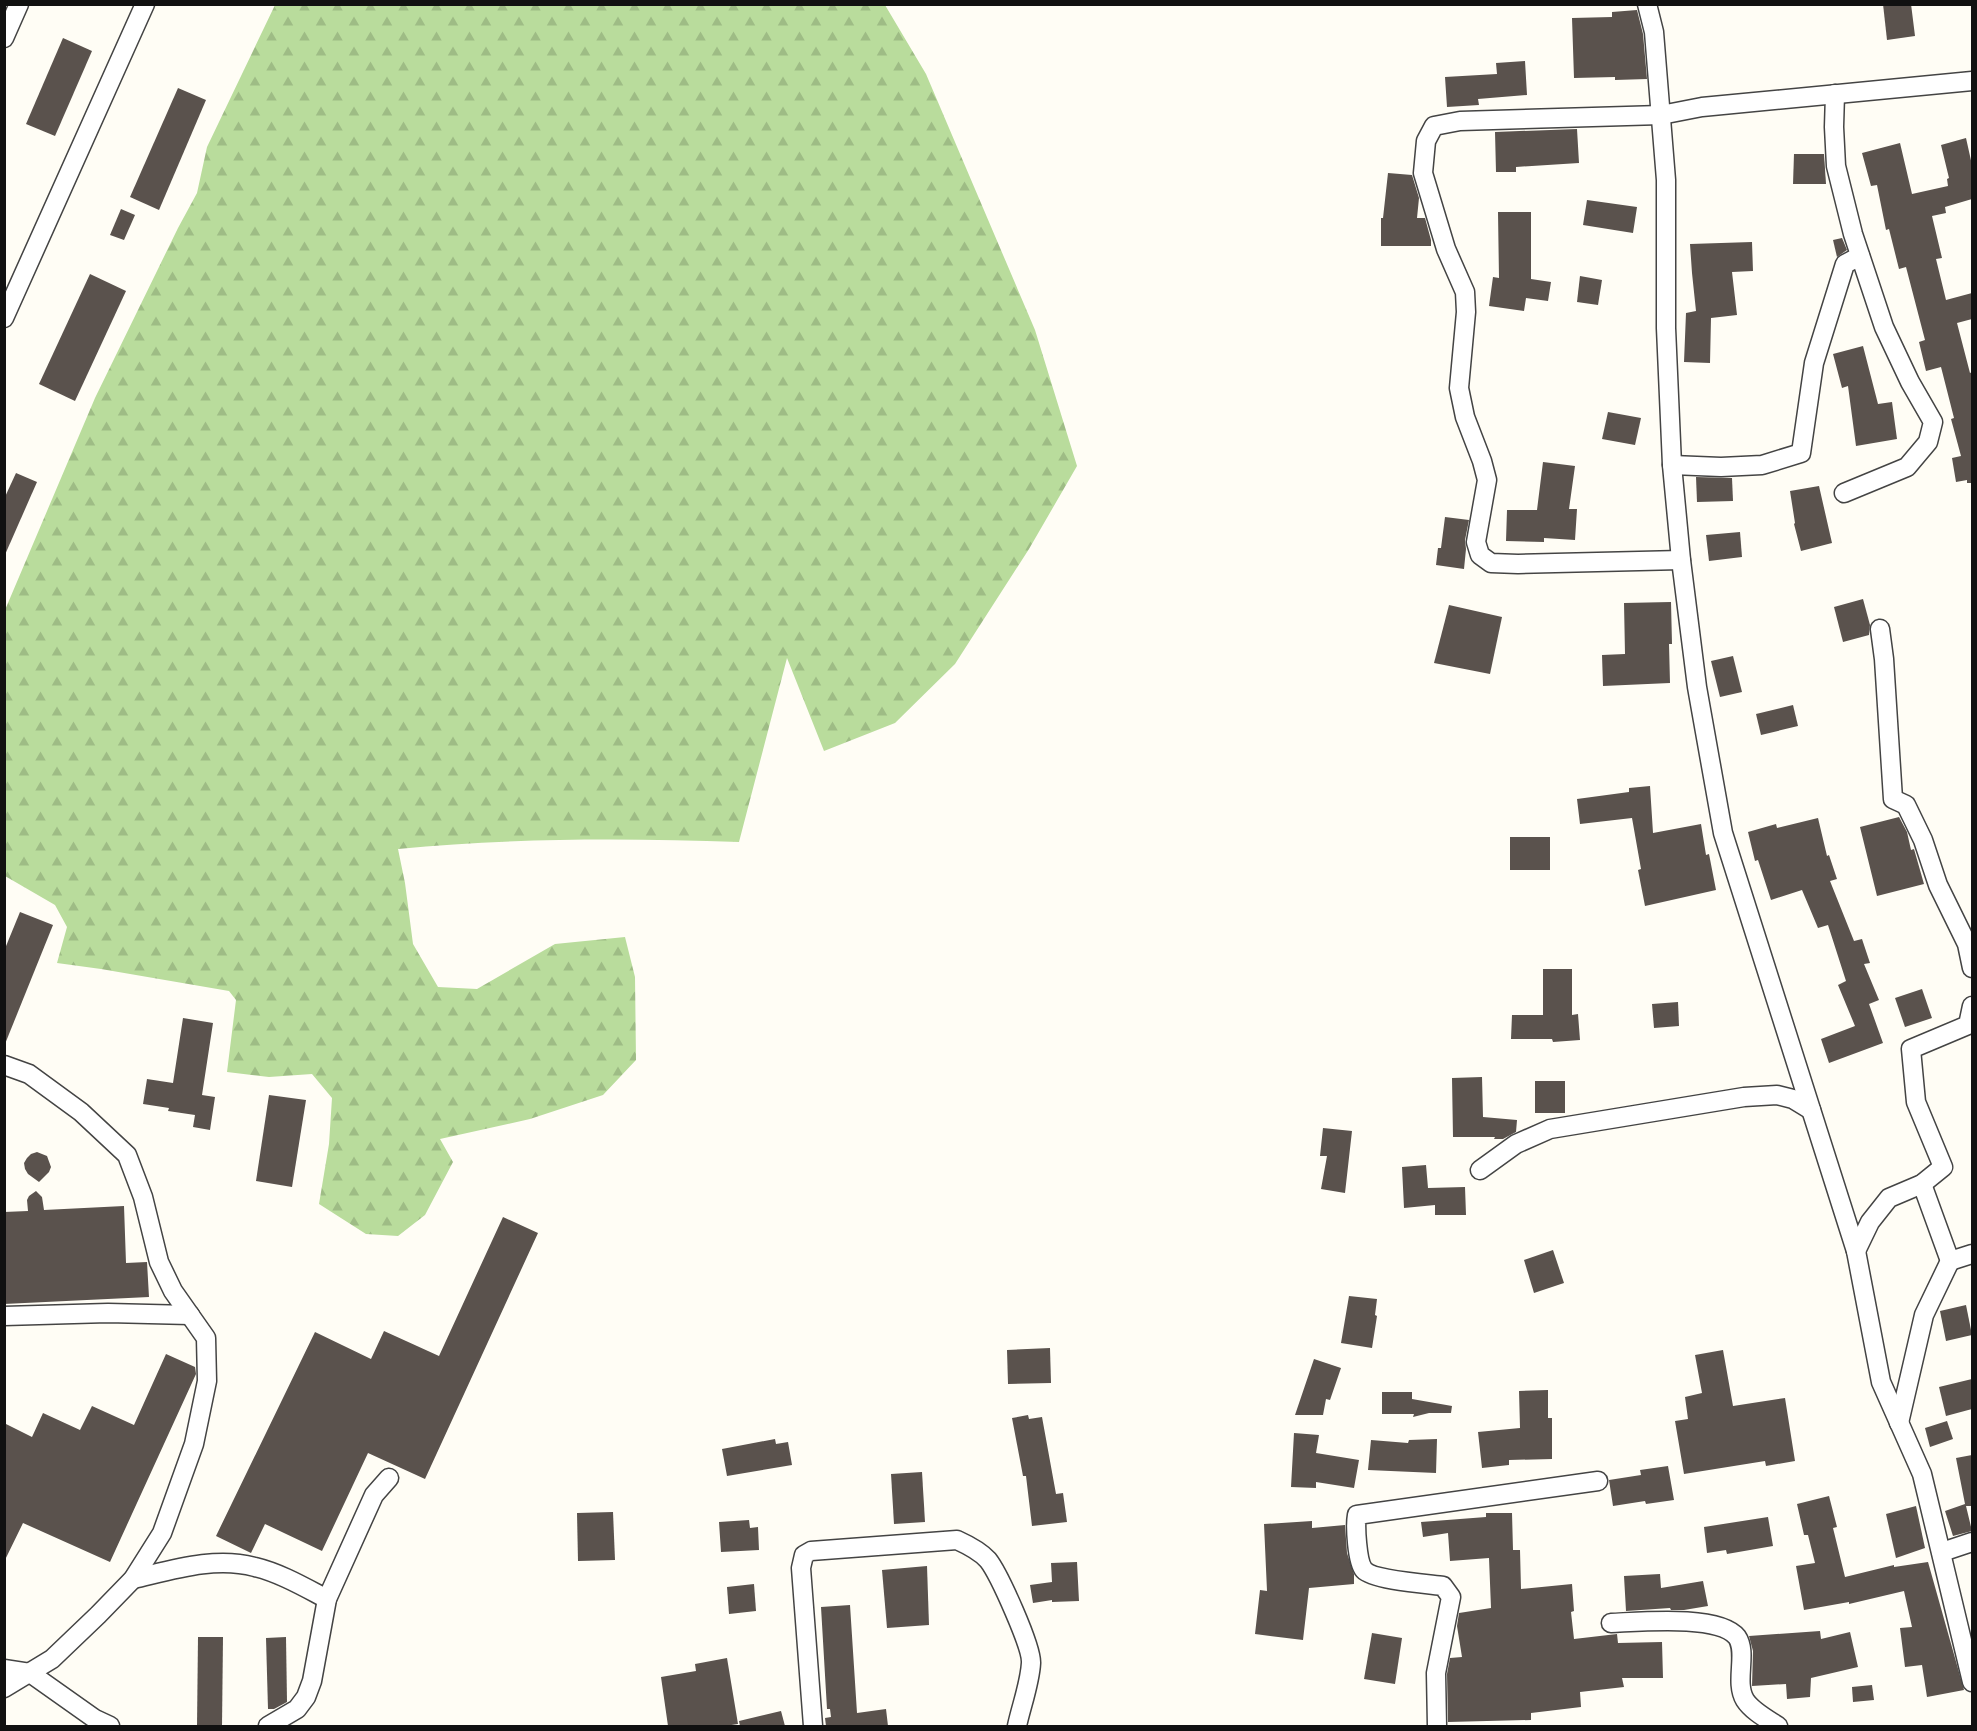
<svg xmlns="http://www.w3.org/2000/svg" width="1977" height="1731" font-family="'Times New Roman',serif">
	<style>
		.forest { fill: url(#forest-firs) }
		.building { fill: #5a524d }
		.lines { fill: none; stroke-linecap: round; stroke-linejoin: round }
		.minor-casing { stroke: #444; stroke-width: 21 }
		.minor { stroke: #fff; stroke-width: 18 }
	</style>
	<defs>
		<pattern id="forest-firs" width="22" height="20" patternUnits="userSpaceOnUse" patternTransform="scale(1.5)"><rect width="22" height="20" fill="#b9dc9c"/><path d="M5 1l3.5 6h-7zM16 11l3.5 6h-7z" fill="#9ebc85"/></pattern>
	</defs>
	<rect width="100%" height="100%" fill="#fffdf5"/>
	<!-- forest -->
	<path class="forest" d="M275,5H885L926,74L1035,330L1077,466L1029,549L955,664L895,723L824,751L787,658L739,842C625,838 511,838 398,849L405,883L413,944L438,987L477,989L555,944L625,937L635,977L636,1060L603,1095L530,1119L440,1139L453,1162L425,1215L398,1236L366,1234L319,1204L329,1144L332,1098L312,1074L269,1077L227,1072L236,1000L229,991L101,969L57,963L67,927L55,905L5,876V610L95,398L178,228L197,193L207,147Z"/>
	<!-- building -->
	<g class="building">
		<polygon points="1883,4 1911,4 1915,36 1887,40"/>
		<polygon points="1637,10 1643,34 1647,79 1615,80 1615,77 1574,78 1572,18 1612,17 1612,12"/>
		<polygon points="63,38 92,51 55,136 26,124"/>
		<polygon points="1525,61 1527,95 1478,99 1479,105 1447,107 1445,77 1497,74 1496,63"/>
		<polygon points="178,88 206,100 159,210 130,197"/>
		<polygon points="1577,129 1579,163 1516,167 1516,172 1496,172 1495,132"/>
		<polygon points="1966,138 1972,165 1972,199 1945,207 1946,213 1932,216 1942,258 1936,259 1946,300 1972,293 1972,319 1957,323 1970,373 1972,372 1972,483 1967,483 1967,480 1956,482 1952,458 1961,456 1951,419 1954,418 1941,367 1926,371 1919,342 1925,340 1906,267 1899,269 1889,229 1886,230 1877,185 1871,186 1862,153 1900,143 1912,194 1948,186 1947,179 1949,178 1941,145"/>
		<polygon points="1794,154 1824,154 1826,184 1793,184"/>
		<polygon points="1388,173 1412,175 1419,198 1417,218 1425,218 1431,240 1431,246 1381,246 1381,218 1383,218"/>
		<polygon points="1587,200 1637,207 1633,233 1583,225"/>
		<polygon points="121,209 135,215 124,240 110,235"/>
		<polygon points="1498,212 1531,212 1531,279 1551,282 1548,301 1526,298 1524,311 1489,306 1493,277 1499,278"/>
		<polygon points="1842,238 1847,250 1837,257 1833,240"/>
		<polygon points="1752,242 1753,271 1732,272 1737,315 1711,318 1710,363 1684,362 1686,313 1696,311 1692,273 1690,244"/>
		<polygon points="90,274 126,291 75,401 39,384"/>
		<polygon points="1580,276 1602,280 1598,305 1577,302"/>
		<polygon points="1863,346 1878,404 1892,402 1897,439 1856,446 1848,386 1842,388 1833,354"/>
		<polygon points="1608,412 1641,418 1635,445 1602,439"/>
		<polygon points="1543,462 1575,466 1569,509 1577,509 1575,540 1544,538 1544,542 1506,541 1507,510 1537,510"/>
		<polygon points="16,473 37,482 4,557 4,499"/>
		<polygon points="1696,477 1732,478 1733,501 1697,502"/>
		<polygon points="1819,486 1832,543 1801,551 1794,524 1795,523 1790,491"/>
		<polygon points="1445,517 1469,520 1465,540 1466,549 1464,569 1436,565 1438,548 1441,548"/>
		<polygon points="1740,532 1742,557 1709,561 1706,535"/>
		<polygon points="1863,599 1870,625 1869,635 1843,642 1834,607"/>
		<polygon points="1671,602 1672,644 1669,644 1670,683 1603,686 1602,655 1625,654 1624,603"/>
		<polygon points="1449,605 1502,617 1490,674 1434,663"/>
		<polygon points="1733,656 1742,692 1720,697 1711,661"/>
		<polygon points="1793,705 1798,726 1761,735 1756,714"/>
		<polygon points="1650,786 1653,833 1701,824 1706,855 1709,854 1716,890 1645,906 1638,870 1641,869 1632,818 1580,824 1577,799 1629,792 1629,788"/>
		<polygon points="1899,817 1907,832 1911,850 1914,849 1924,884 1877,896 1860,827"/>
		<polygon points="1818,818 1827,856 1829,855 1837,879 1830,881 1854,941 1862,939 1870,963 1864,964 1879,1000 1869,1004 1883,1043 1829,1063 1821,1039 1855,1026 1838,985 1846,981 1828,925 1818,928 1802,890 1771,900 1758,860 1755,861 1748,832 1776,824 1777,828"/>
		<rect x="1510" y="837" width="40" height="33"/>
		<polygon points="20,912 53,925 5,1044 4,951"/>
		<polygon points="1543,969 1572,969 1572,1015 1578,1014 1580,1040 1553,1042 1552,1039 1511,1039 1512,1015 1543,1015"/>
		<polygon points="1922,989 1932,1018 1905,1027 1895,998"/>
		<polygon points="1678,1002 1679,1026 1654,1028 1652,1004"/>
		<polygon points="183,1018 213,1023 202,1095 215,1097 210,1130 193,1127 195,1115 168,1111 169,1108 143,1104 147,1079 173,1083"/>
		<polygon points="1482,1077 1483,1117 1517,1120 1516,1132 1503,1139 1494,1139 1495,1137 1453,1137 1452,1078"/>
		<rect x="1535" y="1081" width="30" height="32"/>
		<polygon points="269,1095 306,1100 292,1187 256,1181"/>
		<polygon points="1323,1128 1352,1131 1345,1193 1321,1189 1327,1156 1320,1156"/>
		<polygon points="37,1152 47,1156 51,1167 49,1172 39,1182 28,1174 25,1169 24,1163 27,1158 31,1154"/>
		<polygon points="1426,1165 1428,1188 1465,1187 1466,1215 1435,1215 1435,1205 1404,1208 1402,1167"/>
		<polygon points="36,1191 42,1197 44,1210 124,1206 126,1263 147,1262 149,1297 4,1304 4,1212 28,1211 27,1200 29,1196"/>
		<polygon points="503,1217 538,1233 425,1479 368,1453 322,1551 265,1524 251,1553 216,1536 315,1332 371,1359 384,1331 439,1356"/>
		<polygon points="1553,1250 1564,1283 1534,1293 1524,1260"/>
		<polygon points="1349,1296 1377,1299 1375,1315 1377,1316 1372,1348 1341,1343"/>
		<polygon points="1966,1305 1972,1335 1946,1341 1940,1311"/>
		<polygon points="1050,1348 1051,1383 1008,1384 1007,1350"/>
		<polygon points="1723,1350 1733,1406 1785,1398 1795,1461 1766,1466 1765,1461 1684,1474 1675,1421 1688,1419 1685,1397 1702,1393 1695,1355"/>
		<polygon points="166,1354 195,1367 196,1374 110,1562 23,1523 4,1562 4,1423 32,1437 43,1413 80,1430 92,1406 134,1425"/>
		<polygon points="1314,1359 1341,1368 1330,1400 1326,1399 1323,1415 1295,1415"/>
		<polygon points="1972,1379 1972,1409 1946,1416 1939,1387"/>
		<polygon points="1548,1390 1548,1418 1552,1418 1552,1459 1509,1460 1509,1465 1482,1468 1478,1432 1520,1428 1519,1391"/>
		<polygon points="1382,1392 1412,1392 1412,1399 1452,1406 1451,1413 1429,1413 1413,1417 1414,1414 1382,1414"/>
		<polygon points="1028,1415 1029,1419 1042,1417 1056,1494 1063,1493 1067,1522 1032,1526 1026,1476 1023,1476 1012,1418"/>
		<polygon points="1947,1421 1953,1439 1930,1447 1925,1428"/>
		<polygon points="1294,1433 1319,1435 1316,1453 1359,1460 1354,1488 1316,1482 1316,1488 1291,1487"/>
		<polygon points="775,1439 776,1444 788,1442 792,1465 727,1476 722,1449"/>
		<polygon points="1437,1439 1436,1473 1368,1470 1371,1440 1408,1443 1409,1440"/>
		<polygon points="1972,1455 1972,1506 1966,1506 1972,1531 1953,1536 1945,1511 1965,1504 1956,1458"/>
		<polygon points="1668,1466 1674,1500 1646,1504 1645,1501 1613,1506 1609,1480 1641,1475 1640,1470"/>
		<polygon points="922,1472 925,1522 894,1524 891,1474"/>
		<polygon points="1829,1496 1837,1527 1833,1528 1845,1577 1894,1565 1894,1567 1928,1562 1964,1690 1927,1697 1922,1665 1905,1667 1900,1628 1912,1627 1904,1591 1849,1604 1849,1602 1804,1610 1796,1566 1815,1563 1808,1535 1804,1535 1797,1504"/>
		<polygon points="1916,1506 1925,1548 1896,1558 1886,1514"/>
		<polygon points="613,1512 615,1560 578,1561 577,1513"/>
		<polygon points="1486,1513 1512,1513 1513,1550 1520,1550 1521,1589 1572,1584 1574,1611 1571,1612 1574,1639 1617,1634 1618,1643 1662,1642 1663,1678 1622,1678 1624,1687 1580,1692 1581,1707 1531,1713 1531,1720 1448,1722 1447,1674 1450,1658 1462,1657 1457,1626 1459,1613 1491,1608 1489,1558 1450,1561 1448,1533 1423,1537 1421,1522 1486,1517"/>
		<polygon points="1768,1517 1773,1546 1727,1554 1726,1550 1707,1553 1704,1527"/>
		<polygon points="749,1520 750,1528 758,1527 759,1550 721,1552 719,1522"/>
		<polygon points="1312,1521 1312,1528 1345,1525 1347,1553 1354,1574 1354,1584 1309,1588 1303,1640 1255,1634 1260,1590 1267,1591 1264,1524"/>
		<polygon points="1077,1562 1079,1601 1052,1602 1052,1600 1033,1603 1030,1585 1052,1582 1051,1563"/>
		<polygon points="927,1566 929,1625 887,1628 882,1570"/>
		<polygon points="1660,1574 1661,1588 1703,1581 1708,1606 1684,1610 1671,1610 1670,1608 1626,1611 1624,1576"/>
		<polygon points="754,1584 756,1611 729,1614 727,1587"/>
		<polygon points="850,1605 857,1713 886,1709 888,1726 826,1726 825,1718 831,1717 830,1709 827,1709 821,1607"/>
		<polygon points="1820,1631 1821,1639 1850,1632 1858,1667 1811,1678 1810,1697 1787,1699 1786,1684 1752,1686 1753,1651 1749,1636"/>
		<polygon points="1372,1633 1402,1638 1395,1684 1364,1679"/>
		<polygon points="198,1637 223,1637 222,1726 197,1726"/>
		<polygon points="286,1637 287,1702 274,1709 268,1709 266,1638"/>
		<polygon points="727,1658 738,1724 725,1726 668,1726 661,1677 696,1671 695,1664"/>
		<polygon points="1872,1685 1874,1700 1853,1702 1852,1687"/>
		<polygon points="781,1711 785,1726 740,1726 739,1721"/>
	</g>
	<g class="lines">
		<!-- minor casing -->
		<g class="minor-casing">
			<g id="minor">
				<polyline points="1647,4 1654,32 1666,180 1666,328 1672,465 1681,560 1697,687 1723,833 1856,1251 1881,1382 1922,1474 1972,1682"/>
				<polyline points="4,38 19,4"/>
				<polyline points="1835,94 1834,127 1836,166 1853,234 1884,327 1910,382 1933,422 1928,442 1907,467 1844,493"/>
				<polyline points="4,318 145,4"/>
				<polyline points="1672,465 1721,467 1762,465 1801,453 1814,363 1845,264 1860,256"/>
				<polyline points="1681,560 1518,564 1491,563 1480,555 1476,542 1487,480 1482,461 1465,417 1459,388 1466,312 1465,292 1446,249 1423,173 1426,141 1434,126 1460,121 1661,115 1702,107 1972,81"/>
				<polyline points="1880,629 1884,659 1893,799 1906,805 1923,840 1938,885 1967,944 1972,968"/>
				<polyline points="4,1065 29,1074 81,1112 127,1155 143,1197 159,1262 173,1291 206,1338 207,1381 194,1444 162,1533 133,1579 98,1615 52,1659 4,1688"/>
				<polyline points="1480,1170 1516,1144 1550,1129 1744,1097 1777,1095 1793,1099 1811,1110"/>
				<polyline points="1922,1184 1950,1261 1972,1254"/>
				<polyline points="1856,1251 1870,1222 1889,1198 1922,1184 1943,1167 1916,1102 1911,1049 1968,1025 1972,1006"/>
				<polyline points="4,1316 108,1313 190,1315"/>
				<polyline points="1899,1423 1924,1315 1950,1261"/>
				<polyline points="1942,1552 1972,1542"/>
				<path d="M133,1579C172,1570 215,1556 255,1567C280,1573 304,1587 327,1599"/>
				<path d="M1611,1623C1638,1622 1719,1614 1737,1637C1748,1653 1734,1682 1745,1700C1752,1711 1767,1719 1778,1726"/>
				<polyline points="4,1669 30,1673 95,1719 110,1726"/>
				<polyline points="268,1726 297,1709 306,1697 312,1681 327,1599 374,1495 389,1478"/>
				<path d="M813,1726L801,1568L804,1555L811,1551L957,1540C968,1545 980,1551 988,1560C999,1574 1032,1647 1031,1663C1030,1683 1021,1707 1017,1726"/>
				<path d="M1437,1726L1436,1673L1451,1597L1443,1586C1428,1584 1373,1580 1364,1570C1357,1562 1355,1526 1357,1515L1598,1481"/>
			</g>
		</g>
		<!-- minor -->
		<use href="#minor" class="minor"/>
	</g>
	<!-- border -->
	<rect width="1977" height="1731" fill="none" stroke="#111111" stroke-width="12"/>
</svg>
